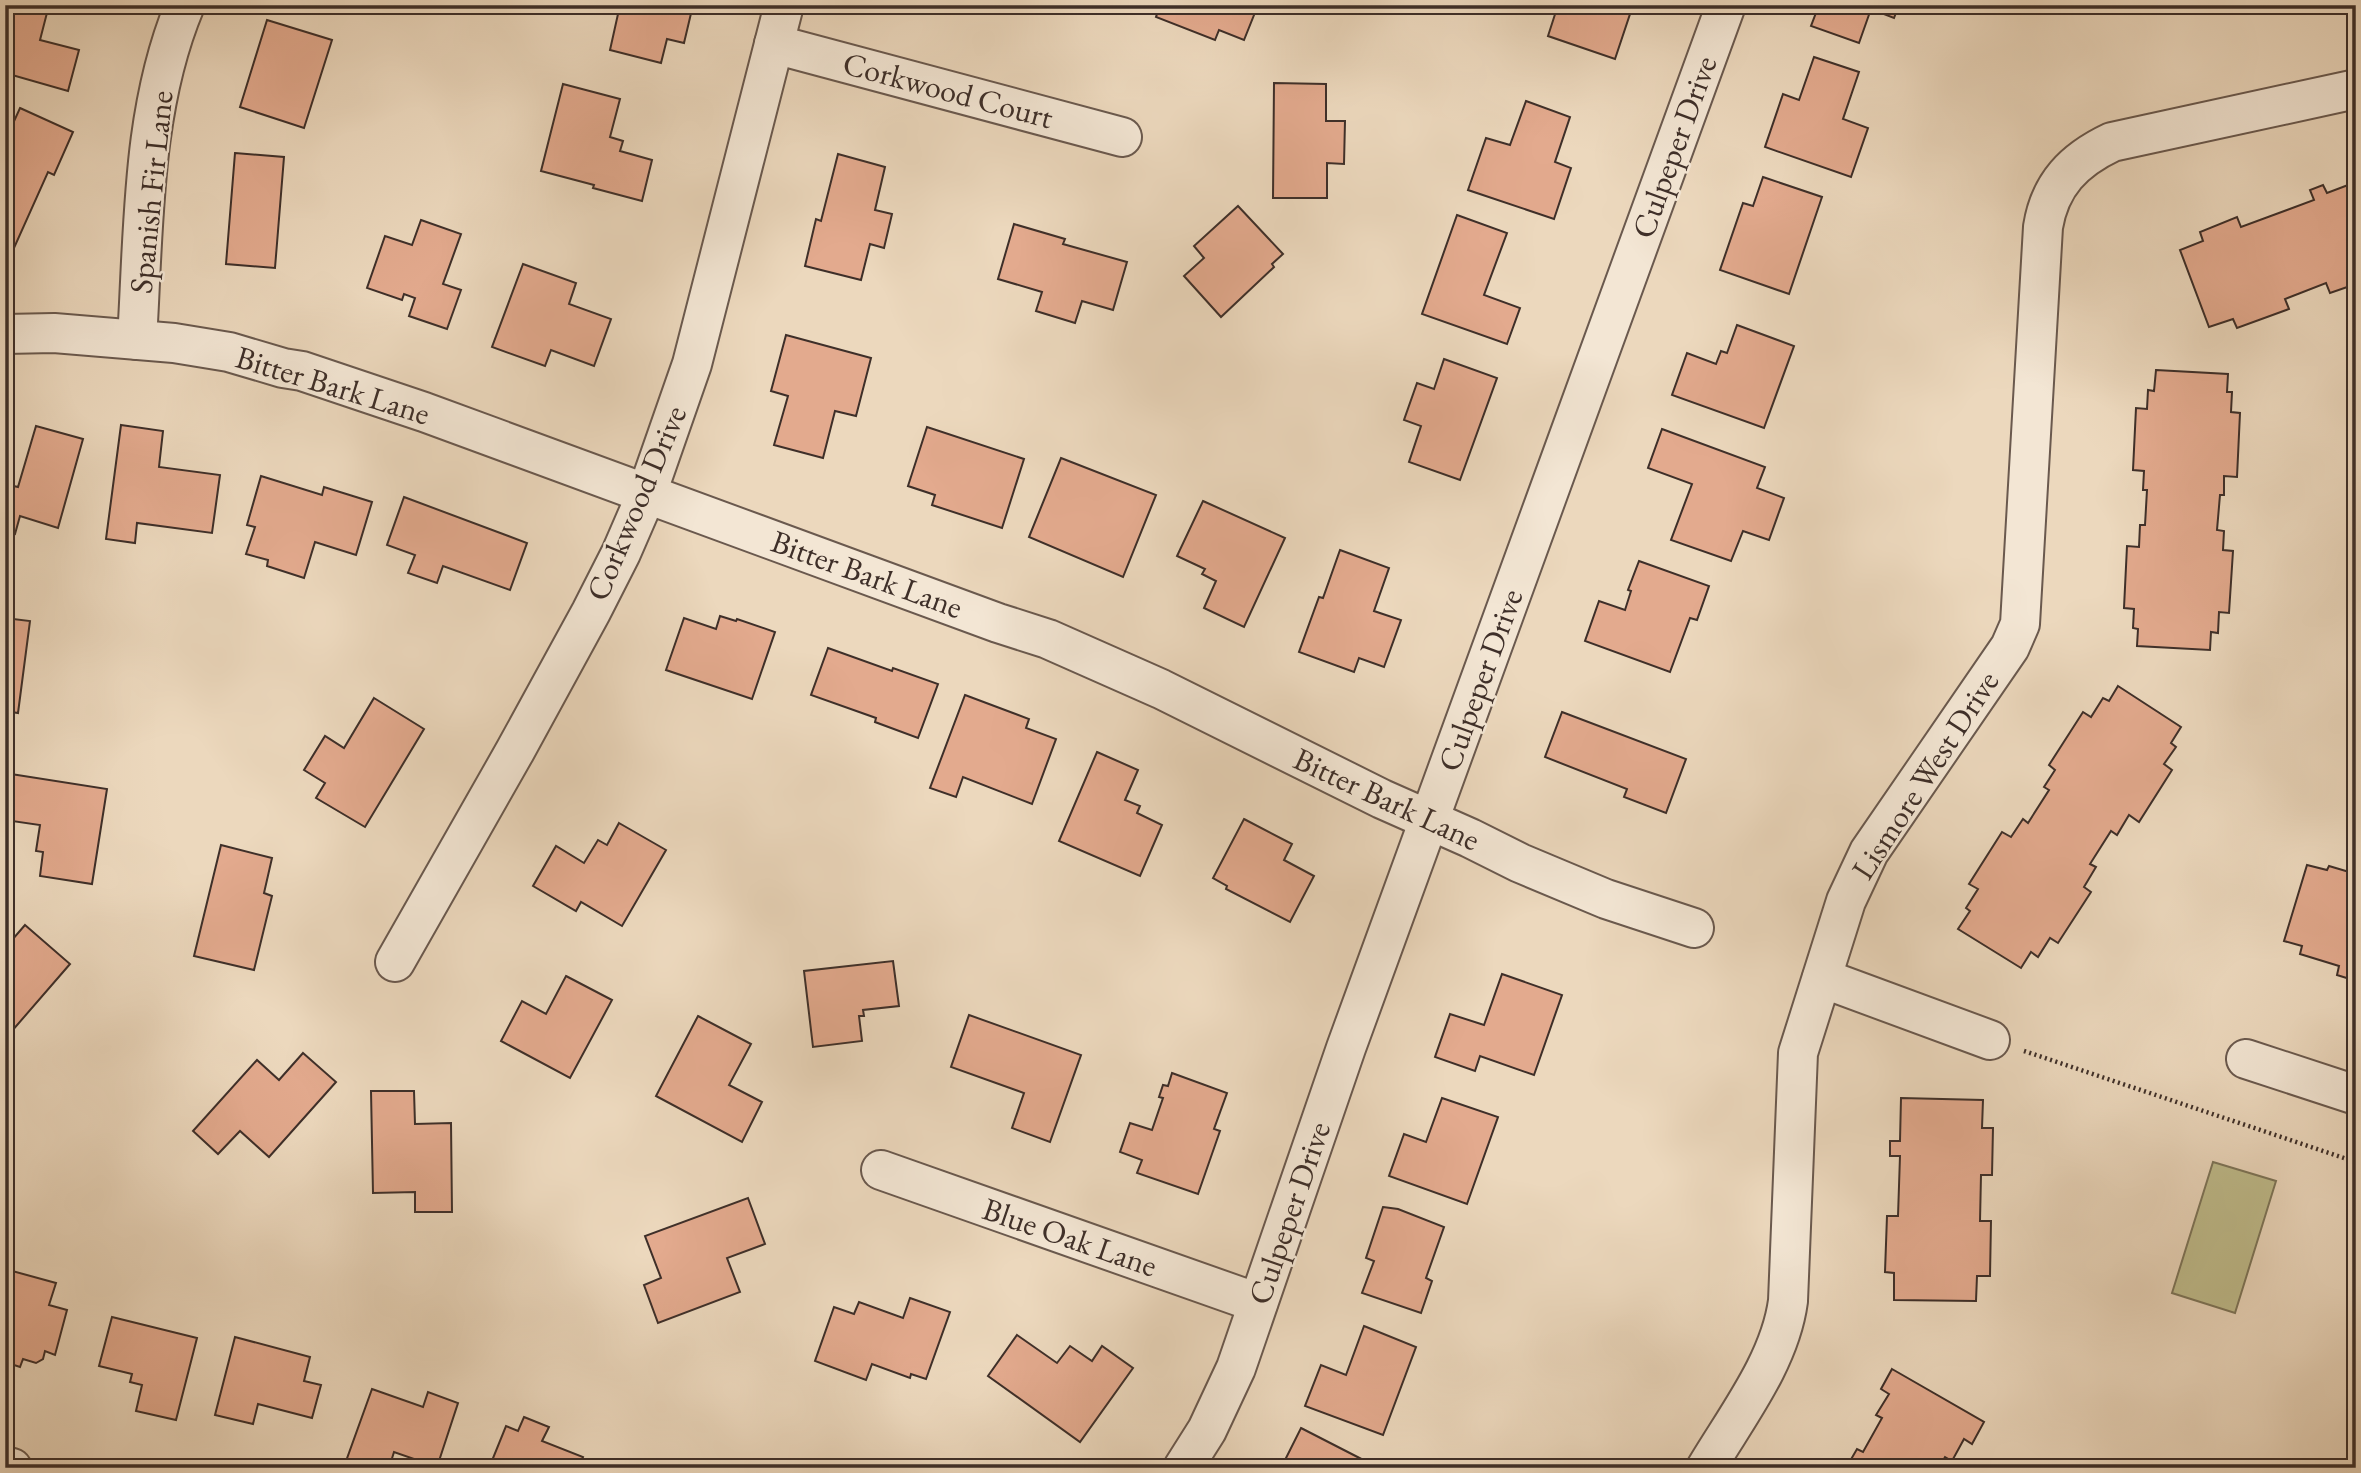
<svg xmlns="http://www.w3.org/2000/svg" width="2361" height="1473" font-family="'EB Garamond',serif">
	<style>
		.park { fill: #bfbc8c; stroke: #7e765a; stroke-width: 2 }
		.building { fill: #e3aa8e; stroke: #3e2f29; stroke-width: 2 }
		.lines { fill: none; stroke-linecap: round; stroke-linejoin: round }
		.minor-casing { stroke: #6a594e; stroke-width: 42 }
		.path { stroke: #3e2f29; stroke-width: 4.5; stroke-dasharray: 2 3.5; stroke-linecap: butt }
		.minor { stroke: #f3e6d4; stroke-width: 38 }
		.labels { text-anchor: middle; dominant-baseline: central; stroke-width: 5; stroke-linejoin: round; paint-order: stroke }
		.street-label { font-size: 32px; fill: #3e2f29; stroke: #f3e6d4 }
	</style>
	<rect width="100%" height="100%" fill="#ecd8bd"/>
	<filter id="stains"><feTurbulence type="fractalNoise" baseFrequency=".00286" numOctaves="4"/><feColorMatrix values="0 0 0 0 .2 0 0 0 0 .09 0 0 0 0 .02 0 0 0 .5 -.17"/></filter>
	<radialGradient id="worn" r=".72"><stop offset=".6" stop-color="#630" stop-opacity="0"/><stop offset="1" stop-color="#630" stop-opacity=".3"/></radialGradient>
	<!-- park -->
	<polygon class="park" points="2213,1162 2276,1181 2235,1313 2172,1293"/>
	<!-- building -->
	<g class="building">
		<polygon points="5,5 49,5 40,40 79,50 68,91 5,73"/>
		<polygon points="620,5 693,5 684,43 667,39 661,63 610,50"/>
		<polygon points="1160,5 1258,5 1244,40 1219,30 1215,40 1156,17"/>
		<polygon points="1558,5 1627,5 1625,12 1630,14 1615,59 1548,36"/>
		<polygon points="1819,5 1899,5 1894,18 1871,9 1859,43 1811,26"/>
		<polygon points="267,20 332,40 304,128 240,107"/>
		<polygon points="1814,57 1859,72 1843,119 1868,128 1851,177 1765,147 1783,94 1799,100"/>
		<polygon points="1274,83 1326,84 1326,121 1345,121 1344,164 1327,163 1327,198 1273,198"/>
		<polygon points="563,84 620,99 610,137 623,141 620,151 652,160 642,201 593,188 594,185 541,171"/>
		<polygon points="1526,101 1570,117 1555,162 1571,168 1554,219 1468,190 1486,138 1510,145"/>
		<polygon points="20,108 73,132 54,175 48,172 14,248 5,244 5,141"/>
		<polygon points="235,153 284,157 275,268 226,264"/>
		<polygon points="838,154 885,167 875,210 892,214 884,248 870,244 861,280 805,266 816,219 821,221"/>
		<polygon points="1763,177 1822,197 1789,294 1720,270 1743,203 1753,206"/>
		<polygon points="2356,182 2356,284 2330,293 2326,283 2285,299 2289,309 2237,328 2233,319 2209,327 2180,250 2203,241 2200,232 2237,217 2241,227 2314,200 2310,190 2323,185 2327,193"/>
		<polygon points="1238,206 1283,254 1272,264 1274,267 1221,317 1184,276 1204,258 1194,246"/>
		<polygon points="1457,215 1507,233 1484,295 1520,308 1507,344 1422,314"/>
		<polygon points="421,220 461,234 443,284 461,290 447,329 409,316 415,298 404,294 402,300 367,288 385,236 412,245"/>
		<polygon points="1014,224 1065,239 1063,244 1127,262 1113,310 1082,301 1075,323 1036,311 1042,292 998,279"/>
		<polygon points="523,264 576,283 569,304 611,319 594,366 551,350 545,366 492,347"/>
		<polygon points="1737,325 1794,346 1764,428 1672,395 1687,353 1716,364 1721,351 1727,353"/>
		<polygon points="786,335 871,358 856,416 835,411 823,458 774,445 788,396 771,391"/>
		<polygon points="1444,359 1497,378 1460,480 1409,462 1421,426 1404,420 1417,383 1434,389"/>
		<polygon points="2156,370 2228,374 2227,392 2232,392 2231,412 2240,413 2237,477 2224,476 2224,495 2220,495 2217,530 2224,531 2223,550 2233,551 2229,613 2219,612 2218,633 2211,632 2210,650 2137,646 2138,629 2133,628 2134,609 2124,608 2127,546 2139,547 2140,525 2145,525 2147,490 2143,490 2144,471 2133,470 2136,408 2147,409 2148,390 2154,391"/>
		<polygon points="121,425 163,431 159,467 220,475 212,533 137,523 135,543 106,539"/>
		<polygon points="36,426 83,439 58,528 20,516 15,534 5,531 5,484 18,487"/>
		<polygon points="927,427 1024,459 1002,528 932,505 935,495 908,486"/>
		<polygon points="1662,429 1765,467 1757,488 1784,498 1769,540 1743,531 1731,561 1671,540 1692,484 1648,468"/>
		<polygon points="1061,458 1156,495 1123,577 1029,537"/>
		<polygon points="261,476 322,495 324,487 372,502 356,555 315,542 304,578 267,566 268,560 246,554 255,527 247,525"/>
		<polygon points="404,497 527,543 510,590 443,566 437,583 408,573 415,555 387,545"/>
		<polygon points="1203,501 1285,538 1244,627 1204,608 1216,581 1202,574 1205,569 1177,556"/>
		<polygon points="1340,550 1389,568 1374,611 1401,620 1384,667 1359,658 1354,672 1299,652 1319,597 1323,598"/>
		<polygon points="1639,561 1709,586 1697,620 1690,618 1670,672 1585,641 1599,601 1625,610 1631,591 1628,590"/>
		<polygon points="720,616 736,621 737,619 775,632 752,699 666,670 684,618 716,629"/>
		<polygon points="5,618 30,621 18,713 5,711"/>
		<polygon points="828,648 892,671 893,668 938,684 918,738 875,722 876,718 811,695"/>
		<polygon points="2118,686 2181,727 2171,743 2176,747 2164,764 2172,770 2139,822 2129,815 2117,835 2111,831 2090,864 2096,867 2084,887 2091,892 2058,943 2050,938 2038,957 2031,952 2021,968 1958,929 1970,911 1966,908 1978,889 1969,884 2002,832 2011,837 2023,819 2028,823 2049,790 2044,787 2055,770 2049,765 2083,712 2091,717 2103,698 2109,701"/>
		<polygon points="965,695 1029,719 1026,728 1056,739 1032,804 963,777 956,797 930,788"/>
		<polygon points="374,698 424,729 365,827 316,798 325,783 304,770 325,736 344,748"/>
		<polygon points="1562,712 1686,759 1666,813 1624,797 1627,789 1545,757"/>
		<polygon points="1097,752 1138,770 1125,800 1140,806 1137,813 1162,825 1140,876 1059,841"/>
		<polygon points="11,774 107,789 92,884 40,876 43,852 36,851 40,825 5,820"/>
		<polygon points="1244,819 1292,844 1284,860 1314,876 1290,922 1226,889 1227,886 1213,878"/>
		<polygon points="619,823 666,850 622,926 581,902 576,911 533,886 556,846 584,863 598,840 607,845"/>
		<polygon points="221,845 272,858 264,893 272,896 254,970 194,956"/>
		<polygon points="2307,865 2327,870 2329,866 2356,874 2356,981 2337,975 2339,966 2300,954 2302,946 2284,941"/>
		<polygon points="25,925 70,964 5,1039 5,948"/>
		<polygon points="893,961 899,1006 863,1010 864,1016 859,1016 862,1041 813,1047 804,971"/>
		<polygon points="1502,974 1562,995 1534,1075 1480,1056 1475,1071 1435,1057 1450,1014 1484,1025"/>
		<polygon points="566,976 612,1000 570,1078 501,1041 522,1001 546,1014"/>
		<polygon points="969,1015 1081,1055 1050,1142 1012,1128 1024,1093 951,1067"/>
		<polygon points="698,1016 751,1044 729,1085 762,1102 742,1142 656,1096"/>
		<polygon points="303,1053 336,1082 269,1157 240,1131 218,1154 193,1131 257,1060 279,1080"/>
		<polygon points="1172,1073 1227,1093 1214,1129 1220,1131 1198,1194 1137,1173 1142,1160 1120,1152 1130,1123 1152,1130 1163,1098 1159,1097 1163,1085 1168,1086"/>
		<polygon points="371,1091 414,1091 415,1124 451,1123 452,1212 415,1212 415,1192 373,1193"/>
		<polygon points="1442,1098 1498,1117 1467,1204 1389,1176 1404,1134 1426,1142"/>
		<polygon points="1901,1098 1983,1100 1982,1128 1993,1128 1992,1175 1981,1175 1980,1221 1991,1221 1990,1276 1977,1276 1976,1301 1894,1300 1894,1273 1885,1272 1887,1216 1898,1216 1900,1156 1890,1156 1890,1141 1900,1141"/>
		<polygon points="748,1198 765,1244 727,1258 740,1292 658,1323 644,1285 661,1278 645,1236"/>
		<polygon points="1383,1207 1398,1209 1444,1227 1426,1278 1432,1281 1421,1313 1362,1293 1374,1261 1366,1258"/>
		<polygon points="5,1269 56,1283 49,1305 67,1310 55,1355 45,1351 43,1359 36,1363 23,1359 20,1367 8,1363 5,1373"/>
		<polygon points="910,1298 950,1312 926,1379 911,1374 910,1378 872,1364 866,1380 815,1361 834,1307 854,1314 859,1302 903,1318"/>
		<polygon points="112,1317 197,1338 176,1420 136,1411 142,1385 130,1382 132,1374 99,1366"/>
		<polygon points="1364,1326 1416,1347 1383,1435 1305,1406 1321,1365 1346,1375"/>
		<polygon points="1017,1335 1057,1363 1070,1346 1092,1361 1102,1346 1133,1368 1080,1442 988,1376"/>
		<polygon points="235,1337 310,1357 304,1381 321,1385 312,1418 258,1404 253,1424 215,1415"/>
		<polygon points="1892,1369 1984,1422 1972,1444 1964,1439 1952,1461 1945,1457 1939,1468 1846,1468 1857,1449 1863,1452 1882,1418 1876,1415 1889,1394 1881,1389"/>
		<polygon points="372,1389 423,1407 428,1392 458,1403 437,1467 394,1452 389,1468 355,1468 345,1464"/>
		<polygon points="524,1417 549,1427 542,1441 583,1457 579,1468 489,1468 506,1426 518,1431"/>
		<polygon points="1301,1428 1379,1468 1281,1468"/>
	</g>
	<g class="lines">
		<!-- minor casing -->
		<g class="minor-casing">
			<g id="minor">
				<polyline points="774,44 1122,137"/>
				<polyline points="5,334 54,333 174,343 229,352 283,368 302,371 424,412 998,623 1048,639 1161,689 1382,799 1470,838 1520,863 1606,899 1694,928"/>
				<path d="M137,340C144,228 141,110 185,5"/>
				<polyline points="395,962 515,751 591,612 621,553 647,493 692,364 784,5"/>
				<polyline points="1822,978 1990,1040"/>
				<polyline points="2246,1059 2356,1095"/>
				<polyline points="881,1170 1258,1303"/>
				<polyline points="5,1466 12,1468"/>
				<polyline points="1183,1468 1207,1430 1236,1368 1346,1048 1726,5"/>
				<path d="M1706,1468C1737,1416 1780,1361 1788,1301L1798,1053L1846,901L1869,852L2010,647L2020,624L2043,227C2050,184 2074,160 2112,142L2356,89"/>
			</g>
		</g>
		<!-- path -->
		<polyline class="path" points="2024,1051 2356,1162"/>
		<!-- minor -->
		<use href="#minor" class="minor"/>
	</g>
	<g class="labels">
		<!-- street labels -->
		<g class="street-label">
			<text transform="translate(948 90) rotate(15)">Corkwood Court</text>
			<text transform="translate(1674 147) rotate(-70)">Culpeper Drive</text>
			<text transform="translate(151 192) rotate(-84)">Spanish Fir Lane</text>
			<text transform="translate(333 385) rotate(17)">Bitter Bark Lane</text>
			<text transform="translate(636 503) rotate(-67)">Corkwood Drive</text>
			<text transform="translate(867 574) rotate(20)">Bitter Bark Lane</text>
			<text transform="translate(1480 680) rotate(-70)">Culpeper Drive</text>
			<text transform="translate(1925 775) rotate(-57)">Lismore West Drive</text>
			<text transform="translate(1387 799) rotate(25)">Bitter Bark Lane</text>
			<text transform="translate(1289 1213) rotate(-71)">Culpeper Drive</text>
			<text transform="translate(1070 1237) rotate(19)">Blue Oak Lane</text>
		</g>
	</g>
	<!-- margin -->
	<rect width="2361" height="1473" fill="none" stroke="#ecd8bd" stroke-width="28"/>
	<rect x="7" y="7" width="2347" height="1459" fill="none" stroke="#3e2f29" stroke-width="3.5"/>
	<rect x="14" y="14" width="2333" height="1445" fill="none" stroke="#3e2f29" stroke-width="2"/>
	<rect width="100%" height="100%" filter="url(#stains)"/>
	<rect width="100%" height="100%" fill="url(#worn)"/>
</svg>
